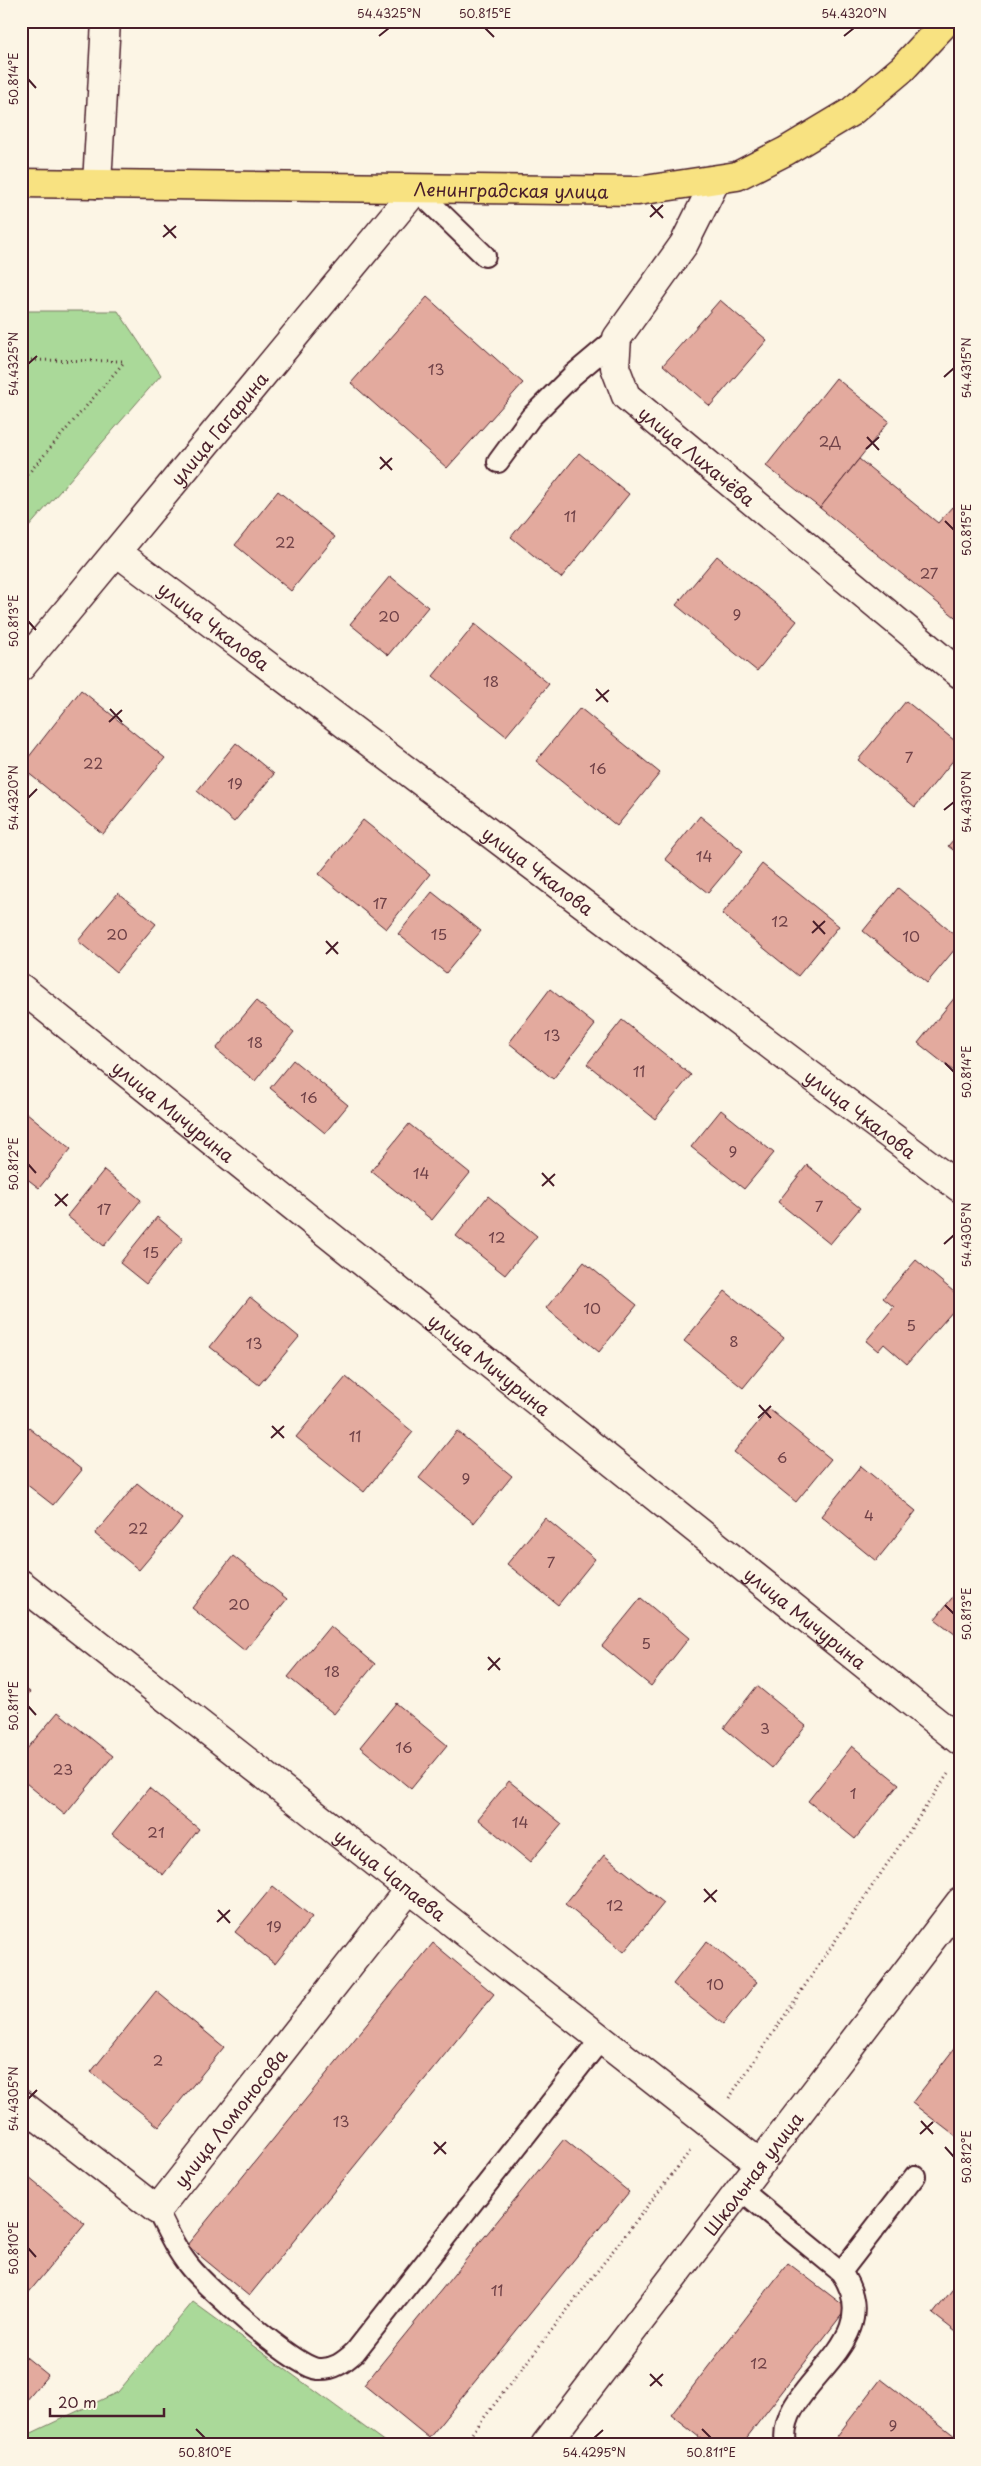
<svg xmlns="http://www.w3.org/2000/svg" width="981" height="2466" font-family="'Playpen Sans',sans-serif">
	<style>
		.green { fill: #aad999; stroke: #7a7c62 }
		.building { fill: #e3aa9e; stroke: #4a1f2b }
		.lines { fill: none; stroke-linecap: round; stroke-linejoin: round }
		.lane-casing { stroke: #4a1f2b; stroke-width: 24 }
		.street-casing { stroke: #4a1f2b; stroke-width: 31 }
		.secondary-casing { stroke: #4a1f2b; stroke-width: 31 }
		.primary-casing { stroke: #4a1f2b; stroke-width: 31 }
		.path { stroke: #4a1f2b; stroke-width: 3; stroke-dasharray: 1 4; stroke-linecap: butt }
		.lane { stroke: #fcf5e5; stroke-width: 20 }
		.street { stroke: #fcf5e5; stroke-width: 28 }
		.secondary { stroke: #fcf5e5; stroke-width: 28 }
		.primary { stroke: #f8e281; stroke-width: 28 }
		.ticks { fill: none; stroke: #4a1f2b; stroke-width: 2 }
		.labels { text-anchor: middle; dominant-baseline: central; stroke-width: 4.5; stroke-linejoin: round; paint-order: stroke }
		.number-label { font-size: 15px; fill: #704248 }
		.street-label { font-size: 18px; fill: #4a1f2b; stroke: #fcf5e5 }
		.neatline { fill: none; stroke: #4a1f2b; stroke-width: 2 }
		.ticks-label { font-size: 12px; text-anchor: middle; fill: #4a1f2b }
	</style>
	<rect width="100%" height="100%" fill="#fcf5e5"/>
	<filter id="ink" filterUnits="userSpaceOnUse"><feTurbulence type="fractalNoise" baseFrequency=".02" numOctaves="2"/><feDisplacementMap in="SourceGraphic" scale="10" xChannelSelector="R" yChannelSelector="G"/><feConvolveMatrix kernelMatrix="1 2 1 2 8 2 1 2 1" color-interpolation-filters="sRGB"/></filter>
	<g filter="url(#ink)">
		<!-- green -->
		<g class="green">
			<polygon points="21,311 118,311 161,375 21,536"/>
			<polygon points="193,2302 389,2445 21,2445 21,2438 118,2392"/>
		</g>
		<!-- building -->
		<g class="building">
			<polygon points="427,297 523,383 447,468 351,383"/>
			<polygon points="720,300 767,340 710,406 663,365"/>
			<polygon points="836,378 889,421 820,508 766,466"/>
			<polygon points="579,453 629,494 561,578 511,537"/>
			<polygon points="859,459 938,523 952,507 960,514 960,621 820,508"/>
			<polygon points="278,491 335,537 291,591 235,545"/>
			<polygon points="717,556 797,621 757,671 676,605"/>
			<polygon points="390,576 428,607 388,655 350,624"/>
			<polygon points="475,624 549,684 506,736 433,676"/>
			<polygon points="81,690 165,758 103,834 21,767"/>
			<polygon points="906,701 960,745 960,752 915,807 858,760"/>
			<polygon points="580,708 660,773 617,826 536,761"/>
			<polygon points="236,743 274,774 234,822 197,791"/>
			<polygon points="700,816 743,851 708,893 665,859"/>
			<polygon points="363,820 430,874 386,929 319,874"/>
			<polygon points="960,832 960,855 948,846"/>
			<polygon points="762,864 839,926 798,976 722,914"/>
			<polygon points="898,888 960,939 960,943 927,983 863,931"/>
			<polygon points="432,892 481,931 446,973 398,934"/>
			<polygon points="118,893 156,924 116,972 78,941"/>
			<polygon points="550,989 595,1025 553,1079 509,1043"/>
			<polygon points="956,996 960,999 960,1076 918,1043"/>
			<polygon points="256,1001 294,1032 255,1081 216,1049"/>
			<polygon points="622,1020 691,1075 655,1119 587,1064"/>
			<polygon points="293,1060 348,1105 325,1133 270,1088"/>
			<polygon points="21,1108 71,1149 39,1188 21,1174"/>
			<polygon points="721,1110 774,1153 744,1189 691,1147"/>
			<polygon points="409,1124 470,1173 432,1220 371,1171"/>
			<polygon points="807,1165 860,1208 830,1244 778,1202"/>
			<polygon points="104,1170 141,1200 104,1246 67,1216"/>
			<polygon points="488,1196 537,1236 505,1275 456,1236"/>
			<polygon points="157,1217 183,1239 146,1284 120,1263"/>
			<polygon points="916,1260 960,1297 960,1303 907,1364 884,1344 878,1351 866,1341 894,1307 883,1298"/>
			<polygon points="584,1262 637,1305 599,1352 546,1308"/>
			<polygon points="725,1291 784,1338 743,1388 684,1341"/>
			<polygon points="250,1297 299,1337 259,1385 210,1347"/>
			<polygon points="346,1377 413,1432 364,1492 296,1437"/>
			<polygon points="769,1409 831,1459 796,1502 734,1452"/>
			<polygon points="29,1428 82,1470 53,1505 21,1480 21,1438"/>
			<polygon points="457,1431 512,1476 474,1523 419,1478"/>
			<polygon points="861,1466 916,1511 876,1561 821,1516"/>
			<polygon points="137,1483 182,1519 139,1570 95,1534"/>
			<polygon points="545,1518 595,1559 558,1605 507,1564"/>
			<polygon points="233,1556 287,1599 245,1651 192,1608"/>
			<polygon points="960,1588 960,1638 935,1619"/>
			<polygon points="641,1598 689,1638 651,1686 602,1646"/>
			<polygon points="330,1626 375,1664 334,1714 288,1677"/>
			<polygon points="21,1685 30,1692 21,1703"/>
			<polygon points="757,1686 806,1726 772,1768 724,1728"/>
			<polygon points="396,1703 447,1745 411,1789 360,1747"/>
			<polygon points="58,1712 113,1756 65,1815 21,1779 21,1756"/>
			<polygon points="852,1746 899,1784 855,1839 808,1801"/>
			<polygon points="509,1781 562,1824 530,1862 478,1819"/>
			<polygon points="149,1788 199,1829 163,1875 112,1834"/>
			<polygon points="604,1855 664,1903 624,1952 565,1904"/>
			<polygon points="273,1886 312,1917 275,1964 235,1932"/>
			<polygon points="707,1941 757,1982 723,2024 673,1984"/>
			<polygon points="433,1943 494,1994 249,2296 187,2245"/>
			<polygon points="156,1991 224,2047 159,2127 91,2072"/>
			<polygon points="960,2041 960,2140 912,2103"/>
			<polygon points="564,2139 629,2192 429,2438 364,2385"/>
			<polygon points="23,2173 85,2224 21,2302 21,2176"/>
			<polygon points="788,2263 847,2308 741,2445 709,2445 671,2415"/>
			<polygon points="960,2280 960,2335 933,2314"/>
			<polygon points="21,2353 48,2375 21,2407"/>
			<polygon points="881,2379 960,2440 960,2445 840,2445 834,2440"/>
		</g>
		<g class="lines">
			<!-- lane casing -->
			<g class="lane-casing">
				<g id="lane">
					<polyline points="416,189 485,256"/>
					<polyline points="498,462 531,417 573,375 617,338"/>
					<path d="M740,2189L841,2272C892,2346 774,2383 786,2445"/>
					<path d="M157,2210C167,2230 176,2250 190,2267C206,2287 294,2367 318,2369C334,2370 344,2362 355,2352L601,2039"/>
					<polyline points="841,2272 915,2176"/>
				</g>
			</g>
			<!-- street casing -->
			<g class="street-casing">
				<g id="street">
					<path id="s1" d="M716,180L684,244L617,338L615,367L626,396L960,674"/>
					<polyline points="97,184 106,21"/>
					<path id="s2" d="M117,552L960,1188"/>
					<path id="s3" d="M21,988L960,1741"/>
					<path id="s4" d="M21,1584L759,2163"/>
					<path id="s5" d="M21,2104L157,2210L409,1889"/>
				</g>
			</g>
			<!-- secondary casing -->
			<g class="secondary-casing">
				<g id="secondary">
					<path id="s6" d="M21,667L416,189"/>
					<path id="s7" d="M545,2445L960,1902"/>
				</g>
			</g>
			<!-- primary casing -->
			<g class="primary-casing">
				<g id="primary">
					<path id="s8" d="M21,183L638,191L737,176L786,151L851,112L902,69L947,21"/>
				</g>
			</g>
			<!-- path -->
			<g class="path">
				<polyline points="21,360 125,361"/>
				<polyline points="21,482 125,361"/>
				<polyline points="729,2098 950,1771"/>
				<polyline points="463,2445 690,2151"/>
			</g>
			<!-- lane -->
			<use href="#lane" class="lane"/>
			<!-- street -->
			<use href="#street" class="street"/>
			<!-- secondary -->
			<use href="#secondary" class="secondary"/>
			<!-- primary -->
			<use href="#primary" class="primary"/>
		</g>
	</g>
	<!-- ticks -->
	<path class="ticks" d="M485,28L494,37M379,36L389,28M844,36L854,28M28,79L36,88M651,205L663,218M650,217L663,205M164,225L176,238M163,237L176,226M28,364L37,356M944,377L954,368M867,437L879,450M866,449L879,437M380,457L392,470M380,469L392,458M945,521L954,530M28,621L36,630M596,689L608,702M596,701L609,690M110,709L122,722M109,722L122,710M28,798L37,789M944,810L954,802M813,921L825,934M812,933L825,921M326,941L338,954M326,954L338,942M945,1063L954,1072M28,1164L36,1173M542,1173L554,1186M542,1186L555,1174M55,1194L67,1206M55,1206L68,1194M944,1244L954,1235M759,1405L771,1418M758,1418L771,1406M272,1426L284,1438M271,1438L284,1426M945,1605L954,1614M488,1657L500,1670M488,1670L500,1658M28,1706L36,1715M704,1889L716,1902M704,1902L717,1890M218,1910L230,1923M217,1922L230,1910M28,2099L37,2090M921,2121L933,2134M920,2134L933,2122M434,2142L446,2154M945,2147L954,2157M434,2154L446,2142M28,2248L36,2257M650,2374L662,2386M650,2386L663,2374M196,2429L205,2438M702,2429L711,2438M594,2438L603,2430"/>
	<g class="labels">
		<!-- number labels -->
		<g class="number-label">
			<text x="436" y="368">13</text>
			<text x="830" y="440">2Д</text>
			<text x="570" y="515">11</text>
			<text x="285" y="541">22</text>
			<text x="929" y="572">27</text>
			<text x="737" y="613">9</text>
			<text x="389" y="615">20</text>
			<text x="491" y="680">18</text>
			<text x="909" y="756">7</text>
			<text x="93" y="762">22</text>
			<text x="598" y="767">16</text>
			<text x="235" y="782">19</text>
			<text x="704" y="855">14</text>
			<text x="380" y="902">17</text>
			<text x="780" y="920">12</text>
			<text x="117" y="933">20</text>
			<text x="439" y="933">15</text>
			<text x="911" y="935">10</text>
			<text x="552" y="1034">13</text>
			<text x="255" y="1041">18</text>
			<text x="639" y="1070">11</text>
			<text x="309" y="1096">16</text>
			<text x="733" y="1150">9</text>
			<text x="421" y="1172">14</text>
			<text x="819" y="1205">7</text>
			<text x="104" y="1208">17</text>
			<text x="497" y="1236">12</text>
			<text x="151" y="1251">15</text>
			<text x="592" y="1307">10</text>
			<text x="911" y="1324">5</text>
			<text x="734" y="1340">8</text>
			<text x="254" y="1342">13</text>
			<text x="355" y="1435">11</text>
			<text x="782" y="1456">6</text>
			<text x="466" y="1477">9</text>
			<text x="869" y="1514">4</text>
			<text x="138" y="1527">22</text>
			<text x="551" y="1561">7</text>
			<text x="239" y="1603">20</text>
			<text x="646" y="1642">5</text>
			<text x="332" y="1670">18</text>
			<text x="765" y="1727">3</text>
			<text x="404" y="1746">16</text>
			<text x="63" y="1768">23</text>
			<text x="853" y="1792">1</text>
			<text x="520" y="1821">14</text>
			<text x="156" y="1831">21</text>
			<text x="615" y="1904">12</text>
			<text x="274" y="1925">19</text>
			<text x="715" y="1983">10</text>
			<text x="158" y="2059">2</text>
			<text x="341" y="2120">13</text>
			<text x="497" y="2289">11</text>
			<text x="759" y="2362">12</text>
			<text x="893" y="2424">9</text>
		</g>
		<!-- street labels -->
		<g class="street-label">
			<text stroke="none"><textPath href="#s8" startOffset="490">Ленинградская улица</textPath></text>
			<text stroke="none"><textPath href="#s6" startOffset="310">улица Гагарина</textPath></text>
			<text stroke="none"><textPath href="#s1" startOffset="340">улица Лихачёва</textPath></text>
			<text stroke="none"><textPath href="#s2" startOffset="122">улица Чкалова</textPath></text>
			<text stroke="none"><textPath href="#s2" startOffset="528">улица Чкалова</textPath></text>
			<text stroke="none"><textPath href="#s3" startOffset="196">улица Мичурина</textPath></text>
			<text stroke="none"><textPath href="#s2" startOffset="932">улица Чкалова</textPath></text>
			<text stroke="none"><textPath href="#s3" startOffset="601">улица Мичурина</textPath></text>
			<text stroke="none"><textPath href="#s3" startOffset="1006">улица Мичурина</textPath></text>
			<text stroke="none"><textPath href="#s4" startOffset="470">улица Чапаева</textPath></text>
			<text stroke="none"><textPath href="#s5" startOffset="290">улица Ломоносова</textPath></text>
			<text stroke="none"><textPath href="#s7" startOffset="342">Школьная улица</textPath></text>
		</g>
	</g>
	<!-- margin -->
	<rect width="981" height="2466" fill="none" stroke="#fcf5e5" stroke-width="55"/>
	<!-- scale -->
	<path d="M50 2408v8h114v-8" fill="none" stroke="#4a1f2b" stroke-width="2.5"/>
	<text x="58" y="2408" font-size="15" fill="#4a1f2b" stroke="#fcf5e5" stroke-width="4" paint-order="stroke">20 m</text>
	<rect x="28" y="28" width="926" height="2410" class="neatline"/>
	<g class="ticks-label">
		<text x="389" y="18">54.4325°N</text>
		<text x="485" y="18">50.815°E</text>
		<text x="854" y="18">54.4320°N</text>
		<text transform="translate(14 79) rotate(-90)" y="4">50.814°E</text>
		<text transform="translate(14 364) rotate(-90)" y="4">54.4325°N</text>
		<text transform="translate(967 368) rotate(-90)" y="4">54.4315°N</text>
		<text transform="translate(967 530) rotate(-90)" y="4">50.815°E</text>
		<text transform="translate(14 621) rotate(-90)" y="4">50.813°E</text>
		<text transform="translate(14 798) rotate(-90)" y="4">54.4320°N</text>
		<text transform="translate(967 802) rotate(-90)" y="4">54.4310°N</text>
		<text transform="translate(967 1072) rotate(-90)" y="4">50.814°E</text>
		<text transform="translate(14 1164) rotate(-90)" y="4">50.812°E</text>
		<text transform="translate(967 1235) rotate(-90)" y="4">54.4305°N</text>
		<text transform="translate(967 1614) rotate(-90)" y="4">50.813°E</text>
		<text transform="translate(14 1706) rotate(-90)" y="4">50.811°E</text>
		<text transform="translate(14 2099) rotate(-90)" y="4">54.4305°N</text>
		<text transform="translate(967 2157) rotate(-90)" y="4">50.812°E</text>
		<text transform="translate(14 2248) rotate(-90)" y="4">50.810°E</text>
		<text x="205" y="2457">50.810°E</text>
		<text x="594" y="2457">54.4295°N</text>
		<text x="711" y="2457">50.811°E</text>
	</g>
</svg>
